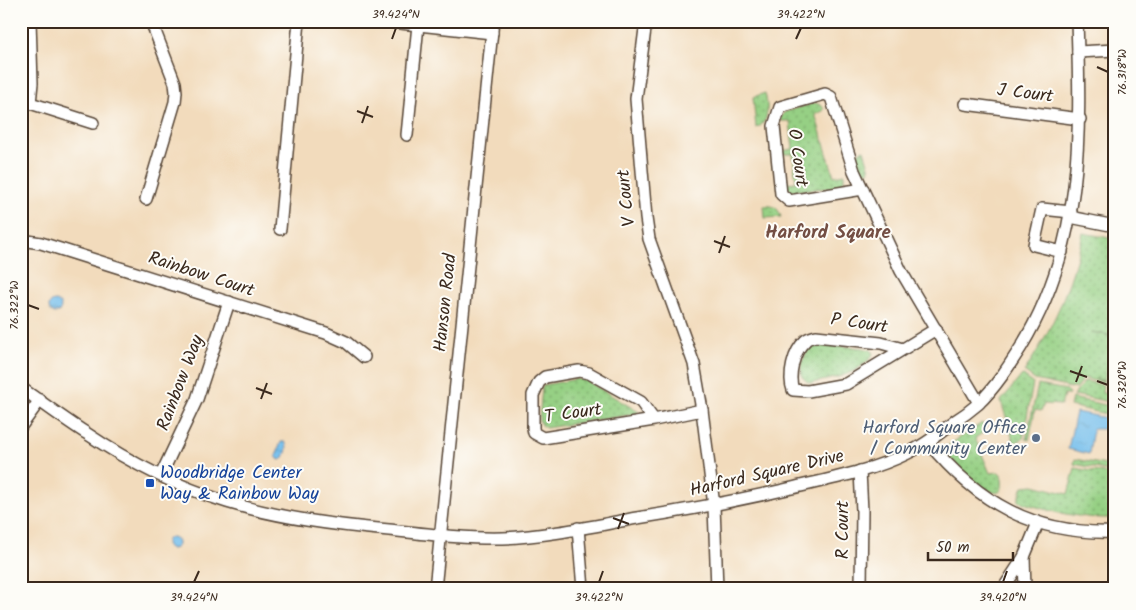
<svg xmlns="http://www.w3.org/2000/svg" width="1136" height="610" font-family="Kalam,sans-serif">
	<style>
		.grass { fill: url(#grass-dots); stroke: #687d51 }
		.water { fill: url(#water-ripples); stroke: #577485 }
		.lines { fill: none; stroke-linecap: round; stroke-linejoin: round }
		.minor-casing { stroke: #564536; stroke-width: 14 }
		.minor { stroke: #fff; stroke-width: 11 }
		.ticks { fill: none; stroke: #3b2a1e; stroke-width: 2 }
		.service-dot { fill: #5c6f8a; stroke: #fdfcf7; stroke-width: 2 }
		.transit-dot { fill: #1a4fb4; stroke: #fdfcf7; stroke-width: 2 }
		.labels { text-anchor: middle; dominant-baseline: central; stroke-width: 4; stroke-linejoin: round; paint-order: stroke }
		.street-label { font-size: 18px; fill: #3b2a1e; stroke: #fdfcf7 }
		.service-label { font-size: 18px; fill: #4e5e75; stroke: #fdfcf7; text-anchor: end }
		.transit-label { font-size: 18px; fill: #164399; stroke: #fdfcf7; text-anchor: start }
		.neighbourhood-label { font-size: 19px; font-weight: bold; fill: #734e43; stroke: #fdfcf7 }
		.neatline { fill: none; stroke: #3b2a1e; stroke-width: 2 }
		.ticks-label { font-size: 12px; text-anchor: middle; fill: #3b2a1e }
	</style>
	<defs>
		<pattern id="grass-dots" width="8" height="8" patternUnits="userSpaceOnUse" patternTransform="scale(1.25)"><rect width="8" height="8" fill="#96d084"/><path d="M2 2h.1M6 6h.1" fill="none" stroke="#7ca96b" stroke-width="1.8" stroke-linecap="round"/></pattern>
		<pattern id="water-ripples" width="26" height="14" patternUnits="userSpaceOnUse" patternTransform="scale(1.25)"><rect width="26" height="14" fill="#73beec"/><path d="M2 4q2-2 4 0t4 0M15 11q2-2 4 0t4 0" fill="none" stroke="#64a3ca"/></pattern>
	</defs>
	<rect width="100%" height="100%" fill="#fdfcf7"/>
	<filter id="ink" filterUnits="userSpaceOnUse"><feTurbulence type="fractalNoise" baseFrequency=".02" numOctaves="2"/><feDisplacementMap in="SourceGraphic" scale="10" xChannelSelector="R" yChannelSelector="G"/><feConvolveMatrix kernelMatrix="1 2 1 2 8 2 1 2 1" color-interpolation-filters="sRGB"/></filter>
	<filter id="wash" filterUnits="userSpaceOnUse"><feTurbulence type="fractalNoise" baseFrequency=".0096" numOctaves="4" result="noise"/><feDisplacementMap in="SourceGraphic" scale="20" xChannelSelector="R" yChannelSelector="G"/><feGaussianBlur stdDeviation="1.12" result="paint"/><feColorMatrix in="noise" values="0 0 0 0 0 0 0 0 0 0 0 0 0 0 0 0 0 1.4 0 .05"/><feComposite in="paint" operator="in"/></filter>
	<g filter="url(#wash)">
		<rect width="100%" height="100%" fill="#f2dbbc"/>
		<!-- grass -->
		<g class="grass">
			<path d="M765,93C768,106 770,123 756,128L753,97Z"/>
			<polygon points="815,103 821,105 824,109 823,111 815,114 834,176 844,174 844,181 838,187 791,191 785,185 785,183 796,182 793,154 782,154 782,151 793,149 790,121 780,121 782,115 785,112"/>
			<polygon points="864,150 870,170 866,172 860,170 856,159 859,152"/>
			<path d="M764,206C774,205 778,207 781,217L765,218Z"/>
			<path d="M1083,233L1115,239V336L1092,332L1115,337V368L1107,367L1104,380L1095,379L1104,381V383L1083,378L1076,389L1035,380L1024,372C1054,326 1071,287 1083,233Z"/>
			<path d="M819,344L863,348L871,350L873,354C861,374 832,379 811,383C795,378 802,360 808,349Z"/>
			<polygon points="1022,375 1033,383 1023,439 1014,443 1001,401"/>
			<polygon points="577,379 587,381 639,412 635,414 546,428 541,425 539,420 542,388 544,385"/>
			<polygon points="1085,381 1103,385 1102,393 1110,394 1115,392 1115,403 1074,395"/>
			<polygon points="1038,385 1067,390 1069,395 1064,395 1061,405 1044,404 1041,411 1035,410 1029,440 1026,439"/>
			<polygon points="1072,398 1115,407 1115,416 1070,406"/>
			<path d="M982,423L984,426V432L975,438L990,473L999,472L1001,474C1012,523 951,461 943,450L946,447Z"/>
			<polygon points="1115,449 1115,472 1074,464 1075,459 1111,466"/>
			<path d="M1075,468L1115,475V518C1081,519 1050,512 1018,501L1023,486L1034,485L1068,494Z"/>
		</g>
		<!-- water -->
		<g class="water">
			<circle cx="55" cy="307" r="6"/>
			<polygon points="1076,412 1112,419 1109,429 1093,429 1089,454 1068,449"/>
			<path d="M281,442H285C289,447 286,454 283,459L279,460L276,456Z"/>
			<circle cx="172" cy="543" r="6"/>
		</g>
	</g>
	<g filter="url(#ink)">
		<g class="lines">
			<!-- minor casing -->
			<g class="minor-casing">
				<g id="minor">
					<polyline points="30,21 32,83 30,103 93,123"/>
					<polyline points="382,21 492,33"/>
					<polyline points="646,21 636,99 646,218 649,239 694,364 702,410 714,506 717,589"/>
					<polyline points="1078,52 1115,50"/>
					<polyline points="965,104 1080,119"/>
					<polyline points="407,135 418,25"/>
					<polyline points="863,189 789,201 781,194 774,126 780,107 825,94 831,97 854,171 901,271 979,403"/>
					<polyline points="146,199 175,102 176,92 175,83 151,21"/>
					<polyline points="1070,217 1115,226"/>
					<polyline points="280,229 299,21"/>
					<polyline points="21,240 41,243 326,333 346,342 364,357"/>
					<polyline points="1062,252 1034,245 1042,209 1071,212"/>
					<path d="M903,349L881,343L816,336C812,337 807,338 805,341C793,352 788,376 793,390L808,391L846,384L936,329"/>
					<path d="M21,388C43,403 64,419 86,433C129,462 178,487 227,502C279,518 334,525 389,530C427,534 465,539 503,538C548,536 593,526 637,518C689,510 740,500 792,488C830,479 872,471 908,453C925,445 940,433 955,421C963,416 971,410 978,404C995,388 1009,366 1021,347C1083,245 1081,136 1077,21"/>
					<polyline points="654,420 641,402 589,373 579,371 545,377 539,382 533,395 533,428 534,433 543,438 654,420 702,410"/>
					<polyline points="21,426 40,400"/>
					<path d="M928,442C978,503 1034,535 1115,532"/>
					<polyline points="161,475 197,399 229,302"/>
					<polyline points="578,528 583,589"/>
					<polyline points="1024,557 1025,589"/>
					<polyline points="435,589 493,21"/>
					<polyline points="859,589 861,585 862,511 860,471"/>
					<polyline points="1003,589 1024,557 1038,523"/>
				</g>
			</g>
			<!-- minor -->
			<use href="#minor" class="minor"/>
		</g>
	</g>
	<!-- ticks -->
	<path class="ticks" d="M392,39L396,28M796,39L801,28M1097,67L1108,72M357,111L373,117M362,123L368,106M714,241L730,247M719,253L725,236M28,305L39,309M1070,371L1087,377M1097,381L1108,385M1076,382L1082,366M256,388L272,394M261,399L267,383M613,518L629,524M618,529L624,513M194,582L199,571M599,582L603,571M1003,582L1007,571"/>
	<!-- markers -->
	<circle class="service-dot" cx="1036" cy="438" r="5"/>
	<rect class="transit-dot" x="145" y="478" width="10" height="10" rx="2.5"/>
	<g class="labels">
		<!-- street labels -->
		<g class="street-label">
			<text transform="translate(1025 94) rotate(7)">J Court</text>
			<text transform="translate(797 158) rotate(82)">O Court</text>
			<text transform="translate(627 198) rotate(-96)">V Court</text>
			<text transform="translate(201 275) rotate(18)">Rainbow Court</text>
			<text transform="translate(446 303) rotate(-84)">Hanson Road</text>
			<text transform="translate(859 324) rotate(8)">P Court</text>
			<text transform="translate(181 383) rotate(-69)">Rainbow Way</text>
			<text transform="translate(573 414) rotate(-8)">T Court</text>
			<text transform="translate(767 474) rotate(-13)">Harford Square Drive</text>
			<text transform="translate(843 530) rotate(-90)">R Court</text>
		</g>
		<!-- service labels -->
		<g class="service-label">
			<text x="1026" y="428">Harford Square Office<tspan x="1026" dy="21">/ Community Center</tspan></text>
		</g>
		<!-- transit labels -->
		<g class="transit-label">
			<text x="160" y="473">Woodbridge Center<tspan x="160" dy="21">Way &amp; Rainbow Way</tspan></text>
		</g>
		<!-- neighbourhood labels -->
		<g class="neighbourhood-label">
			<text x="828" y="233">Harford Square</text>
		</g>
	</g>
	<!-- margin -->
	<rect width="1136" height="610" fill="none" stroke="#fdfcf7" stroke-width="55"/>
	<!-- scale -->
	<path d="M928 552v8h85v-8" fill="none" stroke="#3b2a1e" stroke-width="2.5"/>
	<text x="936" y="552" font-size="15" fill="#3b2a1e" stroke="#fdfcf7" stroke-width="4" paint-order="stroke">50 m</text>
	<rect x="28" y="28" width="1080" height="554" class="neatline"/>
	<g class="ticks-label">
		<text x="396" y="18">39.424°N</text>
		<text x="801" y="18">39.422°N</text>
		<text transform="translate(1122 72) rotate(-90)" y="4">76.318°W</text>
		<text transform="translate(14 305) rotate(-90)" y="4">76.322°W</text>
		<text transform="translate(1122 385) rotate(-90)" y="4">76.320°W</text>
		<text x="194" y="601">39.424°N</text>
		<text x="599" y="601">39.422°N</text>
		<text x="1003" y="601">39.420°N</text>
	</g>
</svg>
